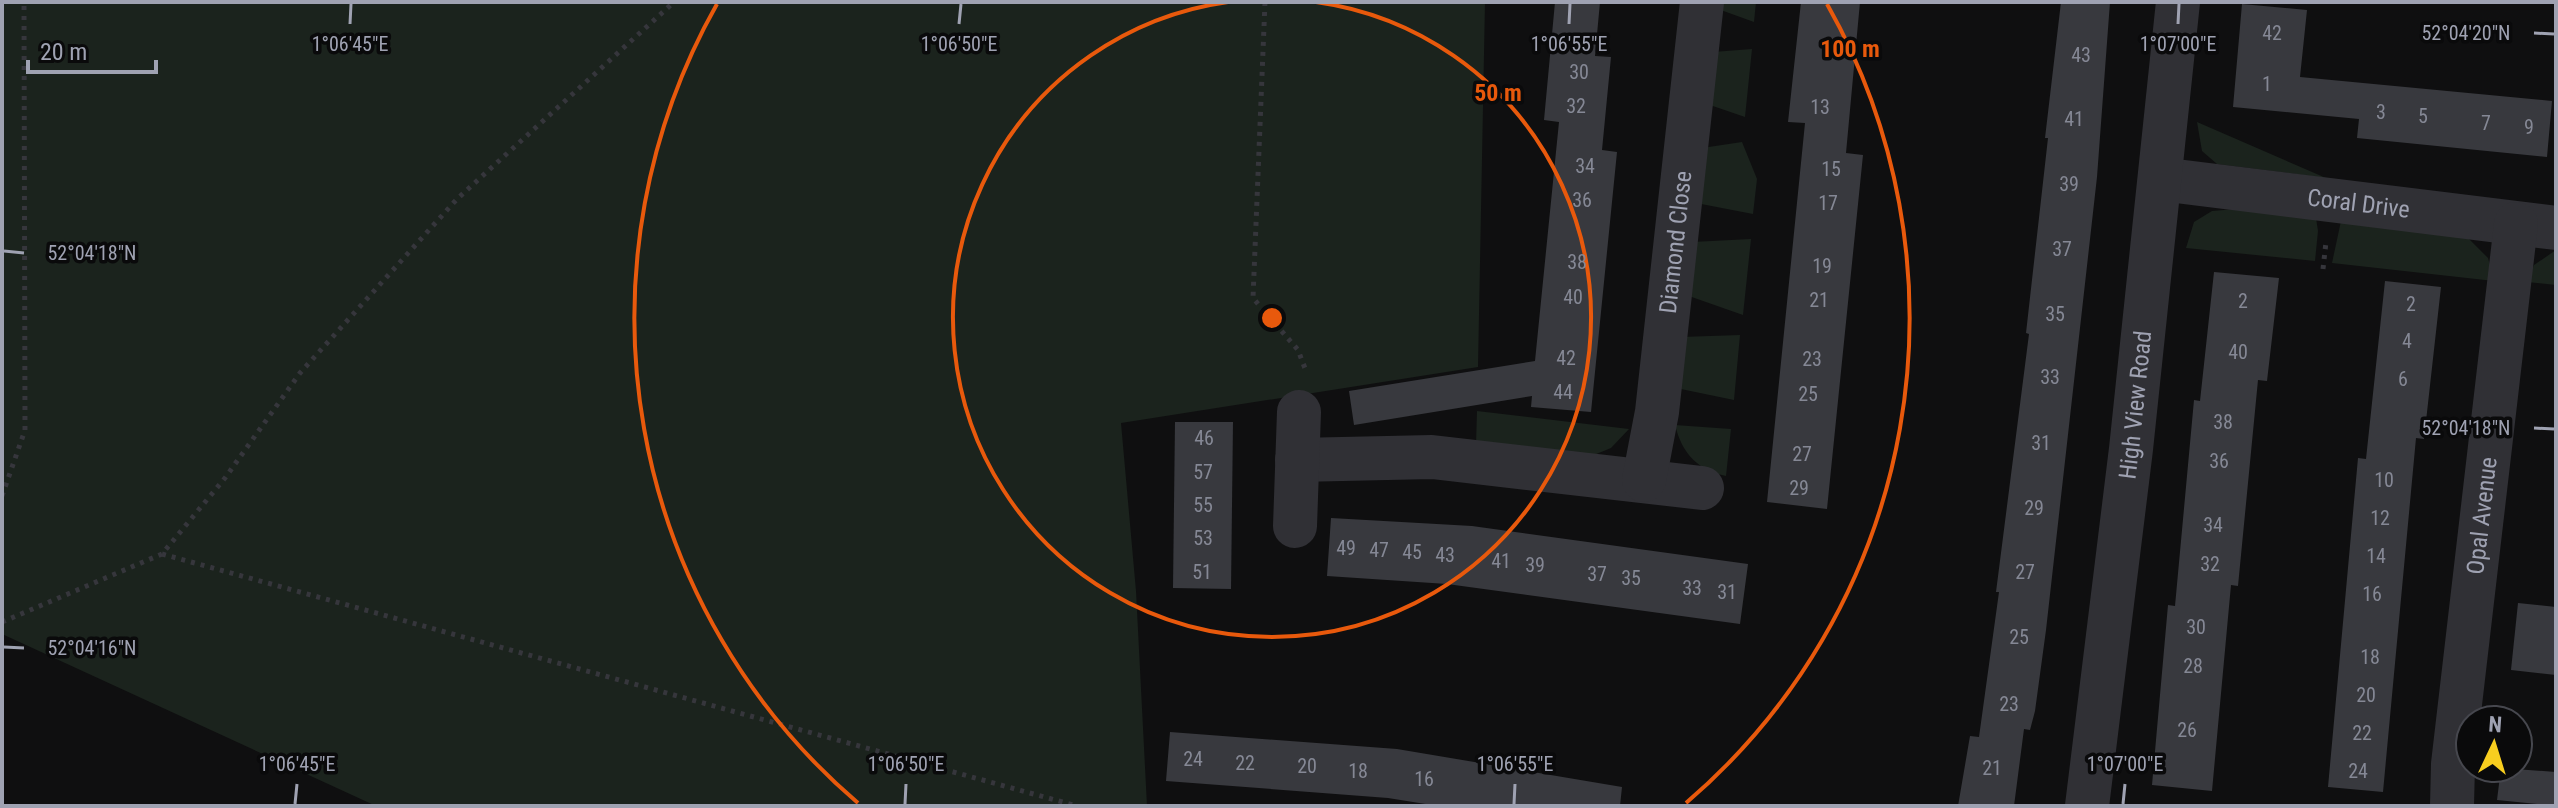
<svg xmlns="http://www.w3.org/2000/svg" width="2558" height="808" font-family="'Roboto Condensed',sans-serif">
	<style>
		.green { fill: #1b231d }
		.building { fill: #38393e }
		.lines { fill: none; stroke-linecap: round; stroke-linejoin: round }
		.path { stroke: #36363c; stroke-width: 5; stroke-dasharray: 4 6; stroke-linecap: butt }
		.street { stroke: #303035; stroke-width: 44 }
		.ticks { fill: none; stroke: #9fa2b2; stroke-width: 3 }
		.ring { fill: none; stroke: #e8590c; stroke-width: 4 }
		.labels { text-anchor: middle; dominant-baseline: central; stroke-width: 7; stroke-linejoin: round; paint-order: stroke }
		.number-label { font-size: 20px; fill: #858895 }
		.street-label { font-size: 24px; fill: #9fa2b2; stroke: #0a0a0b }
		.ticks-label { font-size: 20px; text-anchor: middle; fill: #9fa2b2; stroke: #0a0a0b; stroke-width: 7; stroke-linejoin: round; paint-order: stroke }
		.centre { fill: #e8590c; stroke: #0a0a0b; stroke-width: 4 }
		.ring-label { font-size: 24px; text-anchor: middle; font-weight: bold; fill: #e8590c; stroke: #0a0a0b; stroke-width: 7; stroke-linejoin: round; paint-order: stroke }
	</style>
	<rect width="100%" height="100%" fill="#0f0f10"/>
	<!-- green -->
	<g class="green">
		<polygon points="2,2 1485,2 1478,367 1121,423 1136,591 1147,806 376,806 2,634"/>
		<polygon points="1718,2 1756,2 1754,22 1718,9"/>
		<polygon points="1752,49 1745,117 1707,104 1713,52"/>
		<polygon points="2197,122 2326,178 2217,164 2202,151"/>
		<polygon points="1742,142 1757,179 1753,214 1696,203 1702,148"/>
		<polygon points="2235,209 2316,218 2318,231 2315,261 2186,248 2194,222 2212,211"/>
		<polygon points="2341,221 2467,237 2488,258 2494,281 2332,263"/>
		<polygon points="1751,239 1743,315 1686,295 1692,242"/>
		<polygon points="2556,250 2556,285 2527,282 2534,265"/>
		<polygon points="1740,335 1734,400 1676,388 1681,337"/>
		<polygon points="1477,411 1629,429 1611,448 1589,457 1476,445"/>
		<path d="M1675,425L1731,429L1726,476C1697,470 1682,453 1675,425Z"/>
	</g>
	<!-- building -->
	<g class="building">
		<polygon points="1555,2 1600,2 1595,56 1611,57 1602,150 1617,152 1591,412 1531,407 1532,396 1354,425 1349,391 1535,361 1559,122 1544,120"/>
		<polygon points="1801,2 1860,2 1846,153 1863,155 1827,509 1767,502 1805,123 1788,122"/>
		<polygon points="2061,2 2110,2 2097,177 2046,630 2035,711 2030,730 2024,729 2014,806 1958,806 1970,736 1979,737 1999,592 1996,592 2029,334 2026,333 2048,138 2045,138"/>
		<polygon points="2242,4 2307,10 2300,77 2552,101 2547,157 2357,138 2359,119 2233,107"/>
		<polygon points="2214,272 2279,278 2267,381 2258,380 2238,586 2231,585 2212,791 2152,785 2168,605 2175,606 2194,400 2200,401"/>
		<polygon points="2385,281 2441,287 2424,439 2416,438 2383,792 2328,787 2358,458 2366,459"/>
		<polygon points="1175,422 1233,422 1231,589 1173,588"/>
		<polygon points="1331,518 1472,526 1748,564 1740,624 1447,584 1327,576"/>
		<polygon points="2518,603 2556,607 2556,675 2511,670"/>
		<polygon points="1170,732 1397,749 1504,767 1622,787 1620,806 1438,806 1388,798 1166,781"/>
		<polygon points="2501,768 2556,772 2556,806 2497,800"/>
	</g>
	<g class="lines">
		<!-- path -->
		<g class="path">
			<polyline points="1265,2 1253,298 1298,350 1306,371"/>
			<polyline points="2323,269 2326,242"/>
			<polyline points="2,496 25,430 24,2"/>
			<polyline points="162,554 1077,806"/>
			<polyline points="2,622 162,554 225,478 300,373 457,199 674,2"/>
		</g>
		<!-- street -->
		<g class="street">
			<path id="s1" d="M2160,179L2556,228"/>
			<polyline points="1297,460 1432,457 1702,488"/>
			<path id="s2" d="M1644,480L1657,412L1702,2"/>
			<polyline points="1295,526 1299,412"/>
			<path id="s3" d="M2087,806L2131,449L2178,2"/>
			<path id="s4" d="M2452,806L2453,764L2516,224"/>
		</g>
	</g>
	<!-- ticks -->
	<path class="ticks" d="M350,24L351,4M959,24L961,4M1569,24L1570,4M2178,24L2179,4M2534,33L2554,34M4,251L24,253M2534,428L2554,429M4,647L24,648M295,804L297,784M905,804L906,784M1514,804L1515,784M2123,804L2125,784"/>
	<!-- distance rings -->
	<g class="ring">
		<path d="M1316 2A319 319 0 1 1 1228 2"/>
		<path d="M858 803A638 638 0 0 1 717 4M1827 4A638 638 0 0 1 1686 803"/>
	</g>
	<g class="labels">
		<!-- number labels -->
		<g class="number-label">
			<text x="2272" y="33">42</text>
			<text x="2081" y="55">43</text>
			<text x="1579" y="72">30</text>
			<text x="2267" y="84">1</text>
			<text x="1576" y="106">32</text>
			<text x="1820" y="107">13</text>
			<text x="2381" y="112">3</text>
			<text x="2423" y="116">5</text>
			<text x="2074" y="119">41</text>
			<text x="2486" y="123">7</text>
			<text x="2529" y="127">9</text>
			<text x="1585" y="166">34</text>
			<text x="1831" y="169">15</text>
			<text x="2069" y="184">39</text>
			<text x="1582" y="200">36</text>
			<text x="1828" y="203">17</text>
			<text x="2062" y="249">37</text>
			<text x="1577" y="262">38</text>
			<text x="1822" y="266">19</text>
			<text x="1573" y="297">40</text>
			<text x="1819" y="300">21</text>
			<text x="2243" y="301">2</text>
			<text x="2411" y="304">2</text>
			<text x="2055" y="314">35</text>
			<text x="2407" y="341">4</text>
			<text x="2238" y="352">40</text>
			<text x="1566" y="358">42</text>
			<text x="1812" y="359">23</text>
			<text x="2050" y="377">33</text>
			<text x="2403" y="379">6</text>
			<text x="1563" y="392">44</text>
			<text x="1808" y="394">25</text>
			<text x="2223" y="422">38</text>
			<text x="1204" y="438">46</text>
			<text x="2041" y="443">31</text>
			<text x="1802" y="454">27</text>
			<text x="2219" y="461">36</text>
			<text x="1203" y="472">57</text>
			<text x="2384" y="480">10</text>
			<text x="1799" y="488">29</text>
			<text x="1203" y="505">55</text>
			<text x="2034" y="508">29</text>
			<text x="2380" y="518">12</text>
			<text x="2213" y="525">34</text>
			<text x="1203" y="538">53</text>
			<text x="1346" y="548">49</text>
			<text x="1379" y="550">47</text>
			<text x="1412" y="552">45</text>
			<text x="1445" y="555">43</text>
			<text x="2376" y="556">14</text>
			<text x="1501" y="561">41</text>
			<text x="2210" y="564">32</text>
			<text x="1535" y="565">39</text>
			<text x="1202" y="572">51</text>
			<text x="2025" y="572">27</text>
			<text x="1597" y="574">37</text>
			<text x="1631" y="578">35</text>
			<text x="1692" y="588">33</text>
			<text x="1727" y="592">31</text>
			<text x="2372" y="594">16</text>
			<text x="2196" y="627">30</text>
			<text x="2019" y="637">25</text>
			<text x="2370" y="657">18</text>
			<text x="2193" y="666">28</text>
			<text x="2366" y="695">20</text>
			<text x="2009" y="704">23</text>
			<text x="2187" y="730">26</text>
			<text x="2362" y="733">22</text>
			<text x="1193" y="759">24</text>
			<text x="1245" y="763">22</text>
			<text x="1307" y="766">20</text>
			<text x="1992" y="768">21</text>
			<text x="1358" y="771">18</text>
			<text x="2358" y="771">24</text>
			<text x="1424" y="779">16</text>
		</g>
		<!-- street labels -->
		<g class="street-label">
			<text stroke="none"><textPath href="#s1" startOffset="200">Coral Drive</textPath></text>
			<text stroke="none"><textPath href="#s2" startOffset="240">Diamond Close</textPath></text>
			<text stroke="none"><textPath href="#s3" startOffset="404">High View Road</textPath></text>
			<text stroke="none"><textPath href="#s4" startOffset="292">Opal Avenue</textPath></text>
		</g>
	</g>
	<g class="ticks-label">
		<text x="2466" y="40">52°04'20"N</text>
		<text x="350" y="51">1°06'45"E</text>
		<text x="959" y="51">1°06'50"E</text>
		<text x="1569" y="51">1°06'55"E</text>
		<text x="2178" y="51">1°07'00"E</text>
		<text x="92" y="260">52°04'18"N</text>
		<text x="2466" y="435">52°04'18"N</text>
		<text x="92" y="655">52°04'16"N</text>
		<text x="297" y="771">1°06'45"E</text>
		<text x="906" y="771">1°06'50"E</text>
		<text x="1515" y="771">1°06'55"E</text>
		<text x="2125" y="771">1°07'00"E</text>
	</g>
	<circle cx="1272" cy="318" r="12" class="centre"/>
	<g class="ring-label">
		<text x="1850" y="57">100 m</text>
		<text x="1498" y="101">50 m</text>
	</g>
	<!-- border -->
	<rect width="2558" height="808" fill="none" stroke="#9fa2b2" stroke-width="8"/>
	<!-- north arrow -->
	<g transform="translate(2494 744) rotate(4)"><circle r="38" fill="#0a0a0b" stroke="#46474e" stroke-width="2"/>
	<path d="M0-6L14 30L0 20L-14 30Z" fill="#f8ce1f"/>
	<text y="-12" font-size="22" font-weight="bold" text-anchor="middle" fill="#9fa2b2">N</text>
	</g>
	<!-- scale -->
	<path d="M28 60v12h128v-12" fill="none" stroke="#9fa2b2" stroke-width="4"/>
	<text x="40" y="60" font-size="24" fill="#9fa2b2" stroke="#0a0a0b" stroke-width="6" paint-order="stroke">20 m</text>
</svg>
